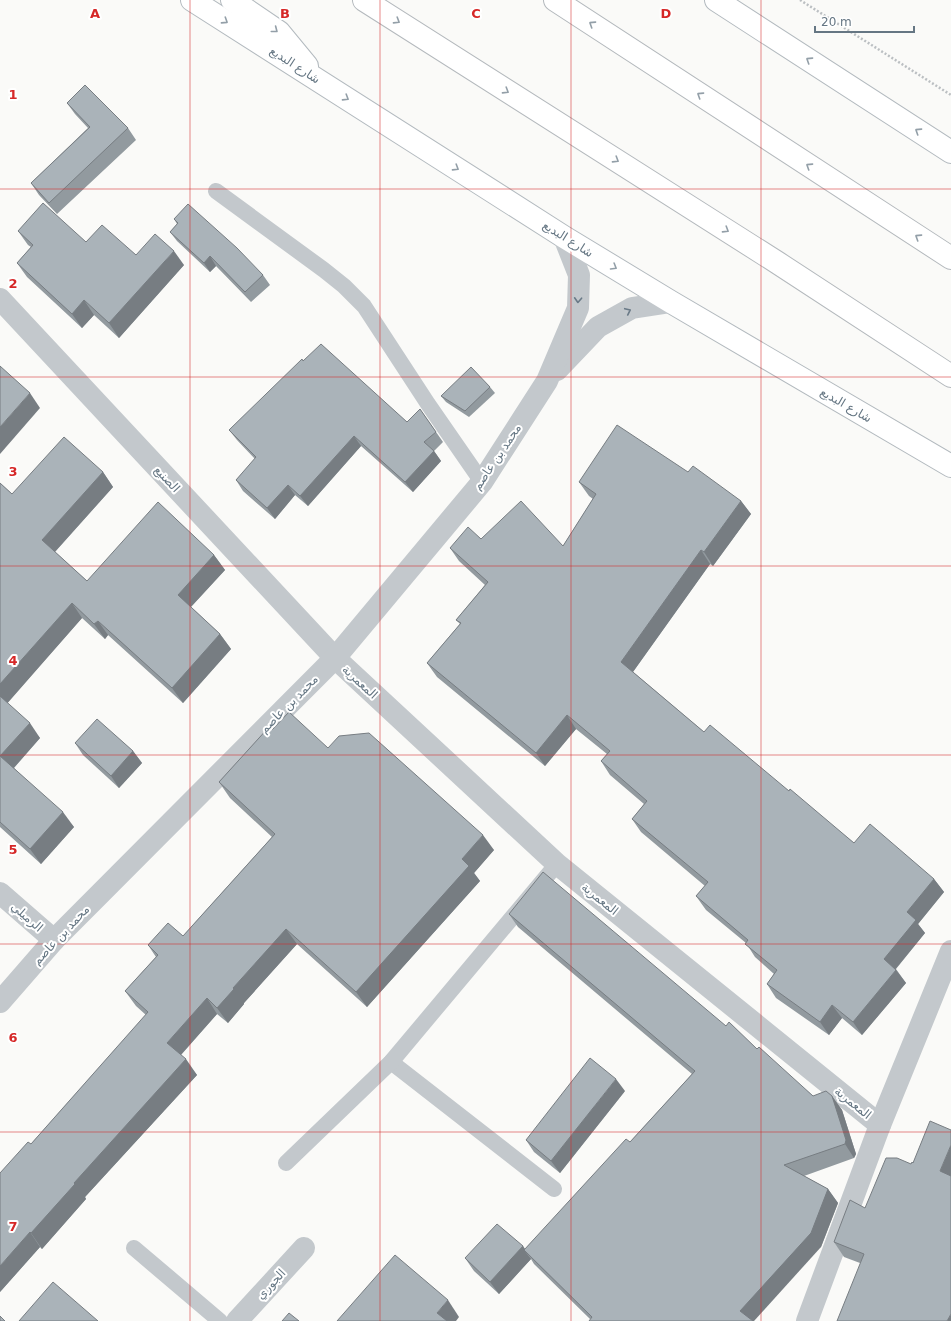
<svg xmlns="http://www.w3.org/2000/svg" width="951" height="1321" font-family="'DejaVu Sans',Vazirmatn,sans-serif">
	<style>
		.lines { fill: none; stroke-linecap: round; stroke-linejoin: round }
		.secondary-casing { stroke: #b3babf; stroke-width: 24 }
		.highway-casing { stroke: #b4b9bd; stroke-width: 24 }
		.path { stroke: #bbbfc2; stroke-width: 2.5; stroke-dasharray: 2 2; stroke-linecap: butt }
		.lane { stroke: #c3c8cc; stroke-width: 16 }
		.street { stroke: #c3c8cc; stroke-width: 22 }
		.secondary { stroke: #fff; stroke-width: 22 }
		.highway { stroke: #fff; stroke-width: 22 }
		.wall { fill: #929a9f }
		.shaded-wall { fill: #777d82 }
		.building { fill: #aab3b9; stroke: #777d82 }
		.oneway { stroke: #939fa8 }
		.oneway2 { stroke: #6a7a87 }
		.grid { fill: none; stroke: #d62828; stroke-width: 1; stroke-opacity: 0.55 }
		.labels { text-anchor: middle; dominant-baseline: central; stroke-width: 4; stroke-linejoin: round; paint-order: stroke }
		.street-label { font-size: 12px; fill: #657683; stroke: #fff }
		.grid-label { font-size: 13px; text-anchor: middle; font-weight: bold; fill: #d62828; stroke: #fff; stroke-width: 4; stroke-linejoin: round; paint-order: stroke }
	</style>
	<rect width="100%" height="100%" fill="#fafaf8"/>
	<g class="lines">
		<!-- secondary casing -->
		<g class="secondary-casing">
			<g id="secondary">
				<polyline points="192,0 564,237 671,302 951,466"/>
				<polyline points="232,0 279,32 307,66"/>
				<polyline points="716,0 951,152"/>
			</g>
		</g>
		<!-- highway casing -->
		<g class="highway-casing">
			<g id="highway">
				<polyline points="364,0 778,263 951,376"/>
				<polyline points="555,0 951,258"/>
			</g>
		</g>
		<!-- path -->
		<polyline class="path" points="800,0 951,95"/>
		<!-- lane -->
		<g class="lane">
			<polyline points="216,191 324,270 344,286 364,306 428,404 482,482"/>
			<polyline points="391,1062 554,1189"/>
			<polyline points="286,1163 391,1062 557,864"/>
			<polyline points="134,1248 220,1321"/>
		</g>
		<!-- street -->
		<g class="street">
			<polyline points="0,299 335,658 557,864 880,1125"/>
			<polyline points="557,370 598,327 632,308 671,302"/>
			<polyline points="0,893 54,940"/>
			<polyline points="0,1002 54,940 335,658 482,482 547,381 578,308 579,275 564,237"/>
			<polyline points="237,1321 304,1248"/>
			<polyline points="807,1321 880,1125 951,951"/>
		</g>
		<!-- secondary -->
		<use href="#secondary" class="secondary"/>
		<!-- highway -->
		<use href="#highway" class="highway"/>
	</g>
	<!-- wall -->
	<g class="wall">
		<polygon points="67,103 128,128 136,140 57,214 39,195 31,183 88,128 75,114"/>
		<polygon points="174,219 263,275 270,285 251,302 216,266 210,272 177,241 170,232 177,224"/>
		<polygon points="18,231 86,242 136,255 184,265 119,338 94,315 82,328 27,277 17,263 31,247 28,245"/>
		<polygon points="303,361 407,422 420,409 443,442 434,451 441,461 413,492 361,446 308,506 295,495 275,519 243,491 236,480 255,459 237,440 229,430"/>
		<polygon points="490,387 495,393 469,417 446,402 441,396"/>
		<polygon points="103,472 113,487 55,552 87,581 214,555 225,570 191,607 220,634 231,649 183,703 108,635 105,639 82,618 7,703 40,738 14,768 74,827 41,864 0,827 0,483 12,494"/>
		<polygon points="688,472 741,501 751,514 713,566 710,564 633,672 704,732 789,791 854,843 934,879 944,892 918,924 925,933 896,969 906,983 862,1035 842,1018 829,1035 776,998 767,984 774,974 755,957 746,943 706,910 696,896 705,886 641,832 632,819 644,804 610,775 601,761 607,754 576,729 545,766 437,677 427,663 460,624 456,620 485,585 459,561 450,548 481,539 563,546 593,499 589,496 579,482"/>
		<polygon points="272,730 328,748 494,850 474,873 480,881 367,1007 297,944 244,1003 244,1004 228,1023 217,1014 181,1055 197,1075 85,1197 86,1199 42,1249 40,1247 0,1292 31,1144 146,1015 136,1006 125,991 156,957 148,945 183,936 272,837 230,798 219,782"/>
		<polygon points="75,743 133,751 142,763 119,788 83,755"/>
		<polygon points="509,914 726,1026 757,1049 813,1096 832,1096 842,1110 856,1154 854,1158 804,1176 828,1189 838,1203 821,1247 590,1319 534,1264 531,1259 499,1294 474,1271 465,1258 523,1246 525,1249 630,1142 692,1074 518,927"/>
		<polygon points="625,1091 560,1173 534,1152 526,1140"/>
		<polygon points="951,1130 860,1263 844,1257 834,1242 865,1208 911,1164"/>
	</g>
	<!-- shaded-wall -->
	<g class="shaded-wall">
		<polygon points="174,251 184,265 119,338 109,323"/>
		<polygon points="210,256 216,266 210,272 204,263"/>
		<polygon points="84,300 94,315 82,328 72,314"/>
		<polygon points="30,393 40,408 0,454 0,427"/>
		<polygon points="354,436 361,446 308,506 300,496"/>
		<polygon points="434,451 441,461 413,492 405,482"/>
		<polygon points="103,472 113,487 52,555 42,540"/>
		<polygon points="288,485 295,495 275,519 267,508"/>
		<polygon points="741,501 751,514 713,566 704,552"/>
		<polygon points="701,550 710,564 630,676 621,662"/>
		<polygon points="214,555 225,570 188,610 178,595"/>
		<polygon points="72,603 82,618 5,706 0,699 0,684"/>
		<polygon points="98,621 108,635 105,639 94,624"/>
		<polygon points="220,634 231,649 183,703 172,688"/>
		<polygon points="567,715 576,729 545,766 536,753"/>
		<polygon points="30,723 40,738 11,771 0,756"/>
		<polygon points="133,751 142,763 119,788 111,776"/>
		<polygon points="63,812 74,827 41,864 30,849"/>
		<polygon points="483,835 494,850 474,873 480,881 367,1007 356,992 462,859"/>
		<polygon points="934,879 944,892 918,924 925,933 893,972 884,959 907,912"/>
		<polygon points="286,929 297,944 244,1003 244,1004 228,1023 217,1008 233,988"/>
		<polygon points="896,970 906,983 862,1035 853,1022"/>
		<polygon points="207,998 217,1014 178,1058 167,1043"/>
		<polygon points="832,1005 842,1018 829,1035 820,1022"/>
		<polygon points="186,1059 197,1075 85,1197 86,1199 42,1249 31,1233 74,1183"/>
		<polygon points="616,1079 625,1091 560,1173 551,1161"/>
		<polygon points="832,1096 842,1110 856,1154 854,1158 845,1144"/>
		<polygon points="951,1145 951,1184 940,1171"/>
		<polygon points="828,1189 838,1203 821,1247 754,1321 747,1321 740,1311"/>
		<polygon points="30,1232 40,1247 0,1292 0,1266"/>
		<polygon points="523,1246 528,1254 524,1250 531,1259 499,1294 490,1282"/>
		<polygon points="448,1300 459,1317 456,1321 443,1321 437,1313"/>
		<polygon points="951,1314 951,1321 947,1321"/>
	</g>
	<!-- building -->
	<g class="building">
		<polygon points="85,85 128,128 49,203 31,183 90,127 67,103"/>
		<polygon points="43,203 86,242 102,225 136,255 155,234 174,251 109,323 84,300 72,314 17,263 33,245 18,231"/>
		<polygon points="188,204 237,248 263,275 245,292 210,256 204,263 170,232 178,223 174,219"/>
		<polygon points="321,344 407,422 420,409 436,432 424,442 434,451 405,482 354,436 300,496 288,485 267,508 236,480 256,457 229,430 302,359 303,361"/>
		<polygon points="0,366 30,393 0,427"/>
		<polygon points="471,367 490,387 465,411 441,396"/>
		<polygon points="617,425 688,472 693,466 741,501 704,552 701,550 621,662 704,732 710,725 789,791 790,789 854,843 870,824 934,879 907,912 916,920 884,959 896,970 853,1022 832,1005 820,1022 767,984 777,970 745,944 748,940 696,896 708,882 632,819 647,801 601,761 610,751 567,715 536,753 427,663 461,623 456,620 488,582 450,548 468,527 481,539 521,501 563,546 596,494 579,482"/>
		<polygon points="64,437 103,472 42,540 87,581 158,502 214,555 178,595 220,634 172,688 98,621 94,624 72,603 0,684 0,483 12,494"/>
		<polygon points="0,696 30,723 0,756 63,812 30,849 0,822"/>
		<polygon points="289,712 328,748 339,736 369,733 483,835 462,859 469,866 356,992 286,929 233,988 234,989 217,1008 207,998 167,1043 186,1059 74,1183 75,1184 31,1233 30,1232 0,1266 0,1173 28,1142 31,1144 148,1012 125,991 158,955 148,945 168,923 183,936 275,834 219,782 269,727 272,730"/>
		<polygon points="97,719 133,751 111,776 75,743"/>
		<polygon points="543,872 726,1026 729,1022 757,1049 759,1047 813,1096 826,1091 832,1096 846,1140 845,1144 784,1165 828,1189 811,1233 740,1311 753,1321 589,1321 592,1317 524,1250 626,1139 630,1142 695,1071 509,914"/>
		<polygon points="590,1058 616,1079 551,1161 526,1140"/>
		<polygon points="930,1121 951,1130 951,1145 940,1171 951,1176 951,1314 947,1321 837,1321 864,1254 834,1242 850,1200 865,1208 886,1158 897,1158 911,1164 912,1162 913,1163"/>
		<polygon points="497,1224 523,1246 490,1282 465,1258"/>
		<polygon points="395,1255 448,1300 437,1313 447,1321 337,1321"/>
		<polygon points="53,1282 98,1321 19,1321"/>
		<polygon points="289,1313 299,1321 282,1321"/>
		<polygon points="0,1316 5,1321 0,1321"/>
	</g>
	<!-- one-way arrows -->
	<defs><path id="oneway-chevron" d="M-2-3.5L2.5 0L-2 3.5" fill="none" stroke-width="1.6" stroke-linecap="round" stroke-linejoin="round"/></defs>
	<g class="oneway">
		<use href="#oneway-chevron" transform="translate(225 21) rotate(33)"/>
		<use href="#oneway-chevron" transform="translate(397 21) rotate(32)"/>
		<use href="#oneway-chevron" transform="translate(592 24) rotate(-147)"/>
		<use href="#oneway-chevron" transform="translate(275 30) rotate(38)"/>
		<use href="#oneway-chevron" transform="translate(809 60) rotate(-147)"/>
		<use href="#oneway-chevron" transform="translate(506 91) rotate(32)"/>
		<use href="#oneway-chevron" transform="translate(700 95) rotate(-147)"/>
		<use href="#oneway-chevron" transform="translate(346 98) rotate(32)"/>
		<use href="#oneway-chevron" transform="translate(918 131) rotate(-147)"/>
		<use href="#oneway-chevron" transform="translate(616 160) rotate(32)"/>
		<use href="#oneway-chevron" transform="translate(809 166) rotate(-147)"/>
		<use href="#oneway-chevron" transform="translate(456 168) rotate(32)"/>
		<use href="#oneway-chevron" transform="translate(726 230) rotate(32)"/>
		<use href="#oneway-chevron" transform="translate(918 237) rotate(-147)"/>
		<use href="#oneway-chevron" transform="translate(614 267) rotate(31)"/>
	</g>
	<g class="oneway2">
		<use href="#oneway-chevron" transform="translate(578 300) rotate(93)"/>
		<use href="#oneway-chevron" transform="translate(628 311) rotate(-25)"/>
	</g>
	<!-- grid -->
	<path class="grid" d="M190,0V1321M380,0V1321M571,0V1321M761,0V1321M0,189H951M0,377H951M0,566H951M0,755H951M0,944H951M0,1132H951"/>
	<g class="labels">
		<!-- street labels -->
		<g class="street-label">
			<text transform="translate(295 65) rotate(33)">شارع البديع</text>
			<text transform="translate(568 239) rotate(32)">شارع البديع</text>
			<text transform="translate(846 405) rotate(30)">شارع البديع</text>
			<text transform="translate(497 457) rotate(-56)">محمد بن عاصم</text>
			<text transform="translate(167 479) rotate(47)">الصنيع</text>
			<text transform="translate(360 682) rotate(43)">المعمرية</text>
			<text transform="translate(289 704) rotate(-45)">محمد بن عاصم</text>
			<text transform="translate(600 899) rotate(39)">المعمرية</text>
			<text transform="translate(27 917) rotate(41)">الرميلي</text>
			<text transform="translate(61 935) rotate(-47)">محمد بن عاصم</text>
			<text transform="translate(853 1103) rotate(39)">المعمرية</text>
			<text transform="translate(271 1284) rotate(-47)">الجوري</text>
		</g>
	</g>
	<g class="grid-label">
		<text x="95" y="18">A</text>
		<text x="285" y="18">B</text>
		<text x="476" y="18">C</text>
		<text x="666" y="18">D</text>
		<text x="13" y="99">1</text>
		<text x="13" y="288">2</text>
		<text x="13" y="476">3</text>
		<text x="13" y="665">4</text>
		<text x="13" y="854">5</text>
		<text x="13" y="1042">6</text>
		<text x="13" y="1231">7</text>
	</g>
	<!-- scale -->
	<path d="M815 26v6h99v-6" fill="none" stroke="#657683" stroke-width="2"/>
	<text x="821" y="26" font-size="12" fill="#657683" stroke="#ffffff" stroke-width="3" paint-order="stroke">20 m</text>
</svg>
